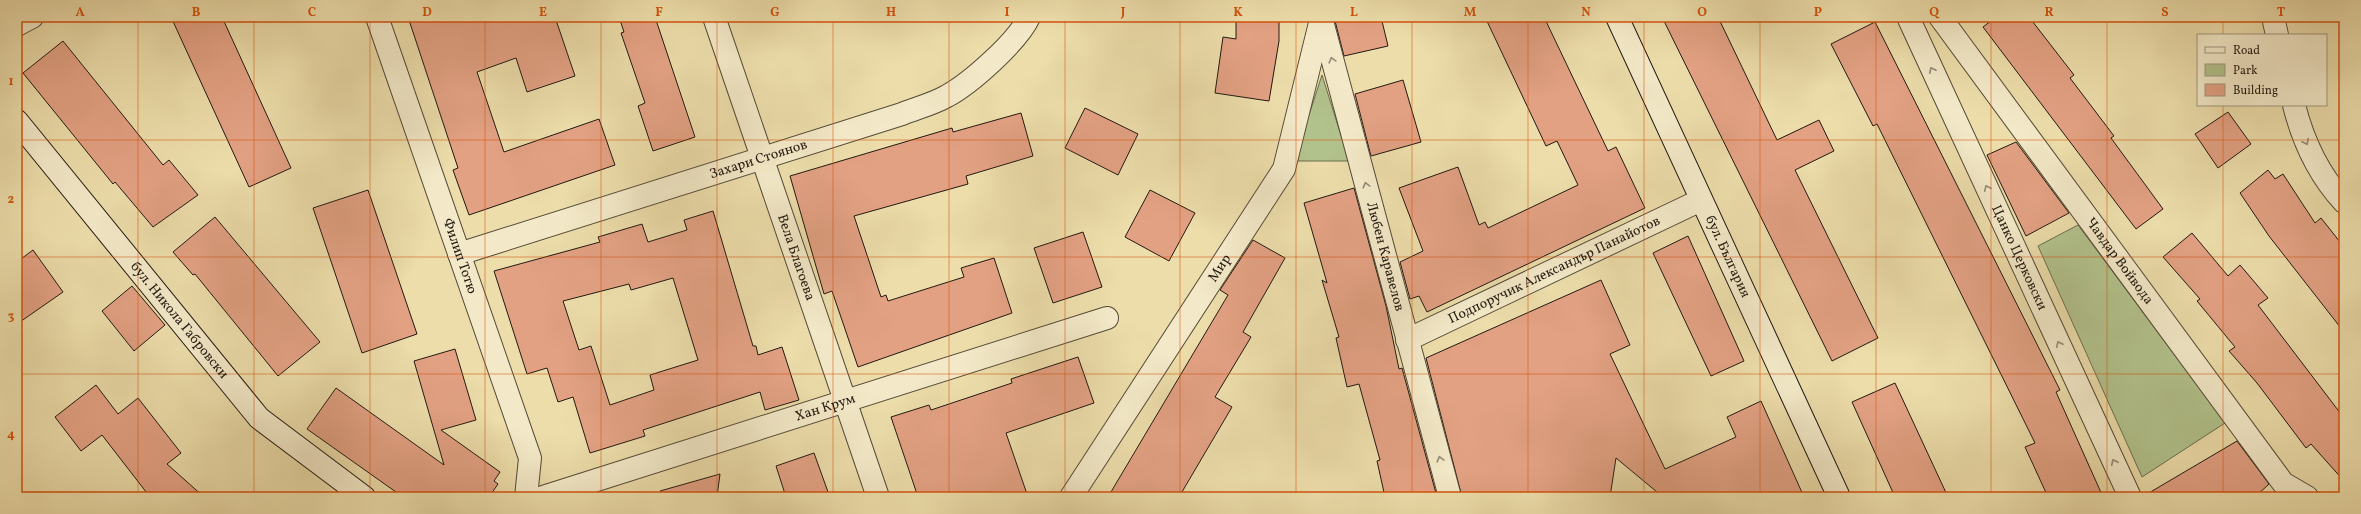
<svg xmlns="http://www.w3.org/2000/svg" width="2361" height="514" font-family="Vollkorn,serif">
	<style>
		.green { fill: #b2c28c; stroke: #6a6e4e }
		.building { fill: #e2a183; stroke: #221911; fill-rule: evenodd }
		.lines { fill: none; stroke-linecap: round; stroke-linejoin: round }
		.street-casing { stroke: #544a37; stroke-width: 24 }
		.secondary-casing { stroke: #221911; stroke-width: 24 }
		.street { stroke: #f3e9c8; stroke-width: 22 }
		.secondary { stroke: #f3e9c8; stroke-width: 22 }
		.oneway { stroke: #958b76 }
		.grid { fill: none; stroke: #d4530c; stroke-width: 1; stroke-opacity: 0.55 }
		.labels { text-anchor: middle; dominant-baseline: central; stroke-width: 3.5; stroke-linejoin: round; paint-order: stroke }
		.street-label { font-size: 14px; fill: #221911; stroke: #f3e9c8 }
		.neatline { fill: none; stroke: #d4530c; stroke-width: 1.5 }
		.grid-label { font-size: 13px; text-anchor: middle; font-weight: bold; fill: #d4530c }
	</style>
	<rect width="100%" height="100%" fill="#ecddaa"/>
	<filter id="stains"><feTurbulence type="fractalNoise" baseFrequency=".005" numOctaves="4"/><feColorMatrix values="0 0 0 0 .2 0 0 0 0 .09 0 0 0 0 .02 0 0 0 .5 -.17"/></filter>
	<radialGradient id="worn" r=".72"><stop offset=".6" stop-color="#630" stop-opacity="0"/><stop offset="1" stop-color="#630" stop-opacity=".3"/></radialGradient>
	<!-- green -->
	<g class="green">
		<polygon points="1322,75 1349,161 1294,161"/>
		<polygon points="2078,225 2225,423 2142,477 2038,246"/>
	</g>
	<!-- building -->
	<g class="building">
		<polygon points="171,17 222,17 291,168 249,187"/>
		<polygon points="408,17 555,17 575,76 527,92 516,58 477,72 504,152 599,119 615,165 469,215 453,170 458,168"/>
		<polygon points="619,17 655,17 695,137 653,151 638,106 645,103 621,33 624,32"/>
		<polygon points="1236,17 1279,17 1279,41 1269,101 1215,93 1223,37 1236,39"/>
		<polygon points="1334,17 1381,17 1388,46 1344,56"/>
		<polygon points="1485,17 1544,17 1608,151 1616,147 1645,208 1427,312 1419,296 1410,299 1400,262 1423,251 1399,188 1458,167 1479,225 1485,222 1488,228 1578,185 1557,141 1546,146"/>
		<polygon points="1662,17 1718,17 1777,140 1819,120 1834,151 1795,170 1878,338 1832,361"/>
		<polygon points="1996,17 2029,17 2074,75 2070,78 2114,136 2111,138 2163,209 2136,229 1983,27"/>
		<polygon points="1875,22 2060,390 2056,392 2103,497 2048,497 2025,447 2035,443 1877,124 1873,126 1831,44"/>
		<polygon points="63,41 163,165 169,160 198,195 153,227 115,182 113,184 23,73"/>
		<polygon points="1403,80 1421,142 1371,156 1355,94"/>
		<polygon points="1085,108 1138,134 1118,175 1065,148"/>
		<polygon points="2228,112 2251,144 2218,168 2195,134"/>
		<polygon points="1021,113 1033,156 966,176 968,184 854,216 881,297 886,295 888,301 964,277 961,268 994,258 1012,313 858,367 832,291 824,294 790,176 952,128 953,132"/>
		<polygon points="2016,142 2069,213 2026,236 1987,155"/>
		<polygon points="2268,170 2275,179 2283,174 2315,223 2321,218 2344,247 2344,332 2269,236 2240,193"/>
		<polygon points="1354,188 1386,306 1399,369 1402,368 1437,497 1385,497 1377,461 1380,460 1359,384 1347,387 1336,338 1339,337 1322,280 1327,283 1304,203"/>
		<polygon points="368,190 417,334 362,353 313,208"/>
		<polygon points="1150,190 1195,213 1169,261 1125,237"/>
		<path d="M713,211L753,346H756L758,355L782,347L799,400L765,410L760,392L643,430L645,436L590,453L573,397L558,402L547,368L527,374L494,271L600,242L598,237L642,224L648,242L687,230L684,220ZM673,278L698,360L650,375L654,390L610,405L591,346L579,350L563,301L629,284L631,290Z"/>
		<polygon points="215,217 320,342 278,376 195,274 193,275 173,252"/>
		<polygon points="1083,232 1102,287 1053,303 1034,248"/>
		<polygon points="2192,233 2228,276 2240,265 2268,298 2258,305 2344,418 2344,481 2311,444 2306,448 2257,383 2229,351 2235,347 2197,301 2200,299 2163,257"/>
		<polygon points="1688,236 1744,361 1711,376 1653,253"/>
		<polygon points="1253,240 1285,258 1243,332 1251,337 1215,397 1232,407 1179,497 1108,497 1228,295 1220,290"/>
		<polygon points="33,250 63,292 17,324 17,262"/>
		<polygon points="1601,280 1630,345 1610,354 1665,469 1736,437 1727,417 1761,401 1804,497 1663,497 1616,458 1610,497 1462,497 1426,358"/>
		<polygon points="132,286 165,325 134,351 102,311"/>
		<polygon points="455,349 476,420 441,430 500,472 494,481 498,484 489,497 403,497 307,429 336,388 444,465 414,361"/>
		<polygon points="1078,357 1094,403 1006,433 1028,497 918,497 891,417 929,405 931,410 1012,383 1011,379"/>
		<polygon points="1895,383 1948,497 1895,497 1852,402"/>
		<polygon points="96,385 118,414 138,398 181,453 167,464 204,497 150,497 102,435 81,451 55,417"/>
		<polygon points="2237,441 2269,484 2255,497 2142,497"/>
		<polygon points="814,453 828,492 812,497 786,497 776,466"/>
		<polygon points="720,474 717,497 661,497 660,491"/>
	</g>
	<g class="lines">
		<!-- street casing -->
		<g class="street-casing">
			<g id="street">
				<path id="s1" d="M377,17L530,458L526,497"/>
				<path id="s2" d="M714,17L878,497"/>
				<path id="s3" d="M1908,17L2130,497"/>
				<path id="s4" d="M1940,17L2283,483L2307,497"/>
				<polyline points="2273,17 2277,35"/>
				<path id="s5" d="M1322,21L1450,497"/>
				<polyline points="17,25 32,17"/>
				<path d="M2294,105C2303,141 2319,175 2344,202"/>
				<path id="s6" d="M459,254L902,114C917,108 933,104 947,96C971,83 1018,41 1029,17"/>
				<path id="s7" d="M1407,340L1701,200"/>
				<path id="s8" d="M543,497L1107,318"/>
				<path id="s9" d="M1071,497L1284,169L1321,19"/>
			</g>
		</g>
		<!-- secondary casing -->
		<g class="secondary-casing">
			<g id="secondary">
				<path id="s10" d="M1617,17L1839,497"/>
				<path id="s11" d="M17,121L259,418L364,497"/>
			</g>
		</g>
		<!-- street -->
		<use href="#street" class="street"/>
		<!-- secondary -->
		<use href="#secondary" class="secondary"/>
	</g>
	<!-- one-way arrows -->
	<defs><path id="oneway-chevron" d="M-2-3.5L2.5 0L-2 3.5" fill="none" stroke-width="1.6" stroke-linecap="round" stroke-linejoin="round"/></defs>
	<g class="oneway">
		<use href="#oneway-chevron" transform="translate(1332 60) rotate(-105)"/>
		<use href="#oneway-chevron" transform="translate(1932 70) rotate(-115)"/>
		<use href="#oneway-chevron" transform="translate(2306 142) rotate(63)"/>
		<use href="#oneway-chevron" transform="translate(1366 185) rotate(-105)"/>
		<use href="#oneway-chevron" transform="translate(1987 188) rotate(-115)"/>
		<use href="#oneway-chevron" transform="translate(2059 344) rotate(-115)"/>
		<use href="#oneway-chevron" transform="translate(1440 459) rotate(-105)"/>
		<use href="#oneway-chevron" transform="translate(2114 462) rotate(-115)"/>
	</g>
	<!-- grid -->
	<path class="grid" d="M138,17V497M254,17V497M370,17V497M485,17V497M601,17V497M717,17V497M833,17V497M949,17V497M1065,17V497M1180,17V497M1296,17V497M1412,17V497M1528,17V497M1644,17V497M1760,17V497M1876,17V497M1991,17V497M2107,17V497M2223,17V35M2223,105V497M17,140H2344M17,257H2344M17,374H2344"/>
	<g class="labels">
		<!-- street labels -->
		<g class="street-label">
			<text stroke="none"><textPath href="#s6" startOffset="314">Захари Стоянов</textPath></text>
			<text stroke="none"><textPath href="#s1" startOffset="253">Филип Тотю</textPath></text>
			<text stroke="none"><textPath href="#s2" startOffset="254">Вела Благоева</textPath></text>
			<text stroke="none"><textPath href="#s5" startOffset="244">Любен Каравелов</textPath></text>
			<text stroke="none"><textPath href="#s10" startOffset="264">бул. България</textPath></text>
			<text stroke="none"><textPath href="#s3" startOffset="265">Цанко Церковски</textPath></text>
			<text stroke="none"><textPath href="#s4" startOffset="303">Чавдар Войвода</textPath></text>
			<text stroke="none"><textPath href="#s9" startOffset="273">Мир</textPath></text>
			<text stroke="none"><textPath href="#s7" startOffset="163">Подпоручик Александър Панайотов</textPath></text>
			<text stroke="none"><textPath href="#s11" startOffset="257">бул. Никола Габровски</textPath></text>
			<text stroke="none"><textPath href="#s8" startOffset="296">Хан Крум</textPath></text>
		</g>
	</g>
	<!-- margin -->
	<rect width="2361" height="514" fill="none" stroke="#ecddaa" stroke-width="44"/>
	<!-- legend -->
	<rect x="2197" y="34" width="130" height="72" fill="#f3e9c8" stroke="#9f967f"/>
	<rect x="2205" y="47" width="20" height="6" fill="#f3e9c8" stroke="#9f967f"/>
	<text x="2233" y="54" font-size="12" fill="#221911">Road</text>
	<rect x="2205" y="64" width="20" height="12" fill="#b2c28c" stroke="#9f967f"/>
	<text x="2233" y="74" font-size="12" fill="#221911">Park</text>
	<rect x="2205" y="84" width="20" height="12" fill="#e2a183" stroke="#9f967f"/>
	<text x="2233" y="94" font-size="12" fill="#221911">Building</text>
	<rect x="22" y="22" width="2317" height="470" class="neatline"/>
	<g class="grid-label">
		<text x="80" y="16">A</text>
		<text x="196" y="16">B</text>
		<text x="312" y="16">C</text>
		<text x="427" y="16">D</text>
		<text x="543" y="16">E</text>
		<text x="659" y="16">F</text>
		<text x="775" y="16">G</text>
		<text x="891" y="16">H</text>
		<text x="1007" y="16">I</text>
		<text x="1123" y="16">J</text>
		<text x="1238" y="16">K</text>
		<text x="1354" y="16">L</text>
		<text x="1470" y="16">M</text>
		<text x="1586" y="16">N</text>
		<text x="1702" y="16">O</text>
		<text x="1818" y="16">P</text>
		<text x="1934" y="16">Q</text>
		<text x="2049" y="16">R</text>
		<text x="2165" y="16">S</text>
		<text x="2281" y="16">T</text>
		<text x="11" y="85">1</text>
		<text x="11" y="203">2</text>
		<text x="11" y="320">3</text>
		<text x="11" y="438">4</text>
	</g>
	<rect width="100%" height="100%" filter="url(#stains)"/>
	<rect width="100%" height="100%" fill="url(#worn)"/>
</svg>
